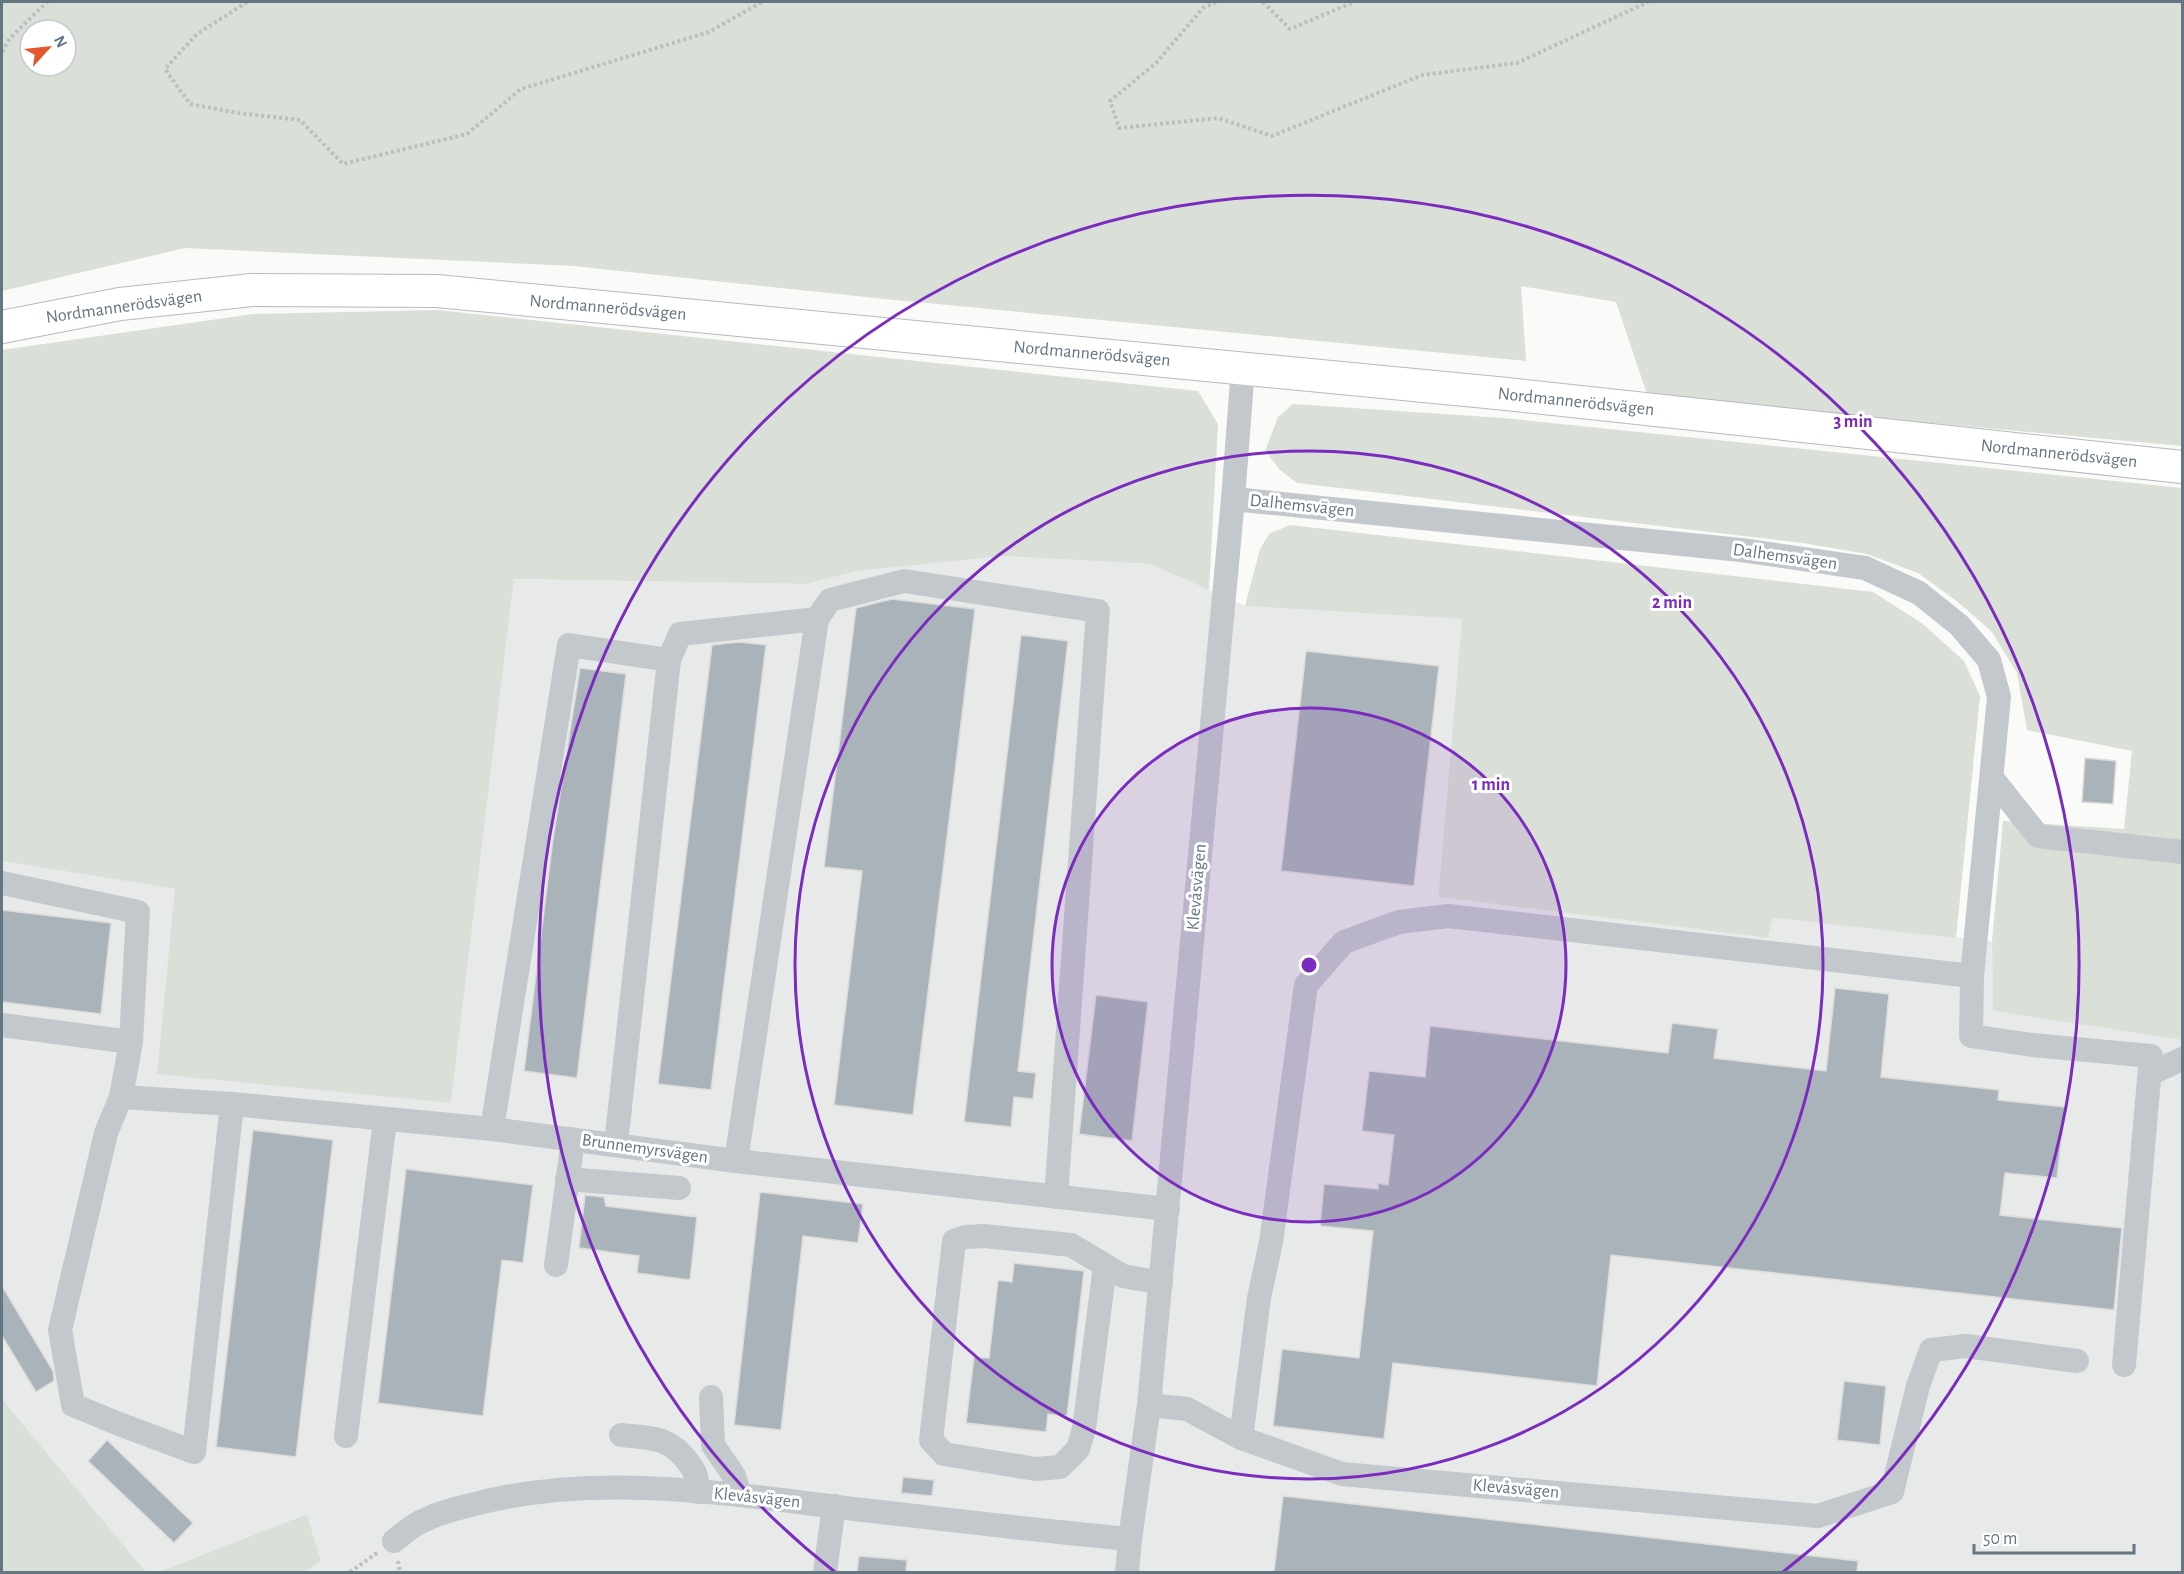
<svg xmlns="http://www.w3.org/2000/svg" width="2184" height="1574" font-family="'Alegreya Sans',sans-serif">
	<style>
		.built { fill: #e8e9e9 }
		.green { fill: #dadfd7; fill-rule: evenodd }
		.building { fill: #aab3b9; stroke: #dcdcda; stroke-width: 1.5 }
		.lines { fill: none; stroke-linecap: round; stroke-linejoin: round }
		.major-casing { stroke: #b5babe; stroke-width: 34 }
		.path { stroke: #bbbfc2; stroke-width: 4; stroke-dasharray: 3 3; stroke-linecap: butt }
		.minor { stroke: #c3c8cc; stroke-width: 24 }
		.major { stroke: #fff; stroke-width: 32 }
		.ring { fill: none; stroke: #7b2cbf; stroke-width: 3 }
		.labels { text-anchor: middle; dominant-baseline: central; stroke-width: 6; stroke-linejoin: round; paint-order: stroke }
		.street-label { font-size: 18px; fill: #657683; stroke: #fff }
		.centre { fill: #7b2cbf; stroke: #fff; stroke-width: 3 }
		.ring-label { font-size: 18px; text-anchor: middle; font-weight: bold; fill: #7b2cbf; stroke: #fff; stroke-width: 6; stroke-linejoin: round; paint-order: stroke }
	</style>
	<rect width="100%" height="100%" fill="#fafaf8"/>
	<!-- built -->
	<polygon class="built" points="1004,556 1150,564 1245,606 1462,619 1438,897 1768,938 1773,918 1992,941 1993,1011 2182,1040 2182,1572 305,1572 321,1561 307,1514 159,1572 146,1572 2,1399 2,861 175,889 451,1103 514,579 806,584 858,571"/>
	<!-- green -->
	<g class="green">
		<path d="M2,2H2182V446L1648,397L1616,302L1521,286L1526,361L885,299L573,266L185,248L2,291ZM30,30H66V66H30Z"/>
		<polygon points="437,310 1198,391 1218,424 1209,590 1150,564 1004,556 858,571 806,584 514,579 451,1103 157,1074 175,889 2,861 2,350 253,314"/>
		<polygon points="1293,404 1503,418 2182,488 2182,1040 1993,1011 1992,941 2003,821 2124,829 2132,751 2027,730 2017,673 1992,632 1958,602 1918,573 1867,554 1803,543 1297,483 1280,470 1265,451 1278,417"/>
		<polygon points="1290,525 1873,592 1923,624 1964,661 1980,696 1956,938 1773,918 1768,938 1438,897 1462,619 1245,606 1260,549 1269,534"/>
		<polygon points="2,1399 146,1572 2,1572"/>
		<polygon points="307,1514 321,1561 305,1572 159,1572"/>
	</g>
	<!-- building -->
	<g class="building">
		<polygon points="892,599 975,609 913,1115 834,1105 862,871 824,867 856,608"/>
		<polygon points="1021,635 1068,641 1018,1071 1036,1073 1033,1099 1014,1097 1011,1127 964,1122"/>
		<polygon points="739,642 766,645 711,1090 658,1084 712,645"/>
		<polygon points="1306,651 1439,666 1414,886 1281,871"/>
		<polygon points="580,668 626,674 577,1078 524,1071 553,839"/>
		<polygon points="2085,758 2116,761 2113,804 2082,802"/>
		<polygon points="2,910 111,923 101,1014 2,1002"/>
		<polygon points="1835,988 1889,994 1881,1077 1999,1090 1998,1100 2065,1107 2057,1178 2005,1173 2000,1215 2122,1228 2114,1310 1611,1255 1597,1386 1393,1363 1384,1439 1273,1426 1282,1349 1359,1358 1373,1231 1320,1226 1324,1184 1378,1189 1378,1183 1388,1185 1394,1135 1362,1131 1369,1071 1425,1077 1430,1026 1668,1053 1672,1023 1718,1029 1714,1058 1826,1071"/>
		<polygon points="1096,995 1148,1002 1132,1141 1079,1134"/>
		<polygon points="253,1130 333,1140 296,1457 216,1447"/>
		<polygon points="406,1169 533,1185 523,1263 502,1260 483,1416 378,1403"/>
		<polygon points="760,1192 863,1204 858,1243 803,1236 781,1430 734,1425"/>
		<polygon points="585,1195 604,1197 606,1206 697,1217 690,1280 637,1273 639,1256 579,1248"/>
		<polygon points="1014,1263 1084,1271 1067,1416 1048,1414 1046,1432 966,1423 974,1357 989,1358 998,1280 1012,1282"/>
		<polygon points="2,1286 53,1371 54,1381 36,1392 2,1336"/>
		<polygon points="1844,1381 1886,1386 1880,1445 1837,1440"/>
		<polygon points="107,1440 193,1523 174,1543 88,1461"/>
		<polygon points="903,1477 934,1480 932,1496 901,1493"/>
		<polygon points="1283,1496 1858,1561 1857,1572 1274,1572"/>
		<polygon points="859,1556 907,1560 906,1572 857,1572"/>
	</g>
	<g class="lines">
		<!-- major casing -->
		<g class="major-casing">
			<polyline id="major" points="2,327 120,304 252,290 437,291 1507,394 2182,467"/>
		</g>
		<!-- path -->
		<g class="path">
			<polyline points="247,2 197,34 165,69 190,104 238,113 300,120 343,164 467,134 521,89 709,32 762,2"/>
			<polyline points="1216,2 1203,8 1156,63 1110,101 1119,128 1218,118 1272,136 1422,75 1517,63 1648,2"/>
			<polyline points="1263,2 1290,29 1354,2"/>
			<polyline points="2,52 10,38 47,2"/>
			<polyline points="398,1561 400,1572"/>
			<polyline points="350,1572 377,1553"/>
		</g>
		<!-- minor -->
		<g class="minor">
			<polyline points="1233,499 1741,550 1865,568 1919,593 1959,625 1989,660 1999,697 1972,976 1971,1036 2032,1045 2151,1056 2124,1365"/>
			<polyline points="817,619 830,600 904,581 1098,611 1056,1197"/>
			<polyline points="669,660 680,634 817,619 736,1161"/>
			<polyline points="1992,778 2038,836 2182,852"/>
			<polyline points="2,883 138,912 131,1042 121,1097 106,1133 60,1330 73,1405 119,1424 194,1452 232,1104"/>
			<polyline points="2,1025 131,1042"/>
			<polyline points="2150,1074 2182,1059"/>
			<polyline points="121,1097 232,1104 492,1129 736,1161 1168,1209"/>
			<polyline points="492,1129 569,645 669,660 616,1144"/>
			<polyline points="567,1179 679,1188"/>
			<polyline points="556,1265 571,1155 571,1139"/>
			<polyline points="1105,1266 1084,1429 1078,1449 1060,1467 1036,1469 944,1454 931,1440 954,1241 966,1237 984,1236 1071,1245 1123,1276 1161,1283"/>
			<polyline points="711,1397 713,1445 734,1476 740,1495"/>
			<polyline points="1149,1405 1187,1409 1241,1438 1342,1474 1818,1516 1892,1492 1918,1386 1931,1350 1966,1346 2077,1361"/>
			<path d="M621,1435C650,1438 669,1436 688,1462C696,1472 698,1479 698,1492"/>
			<polyline points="346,1436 385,1120"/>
			<polyline points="1241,1438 1259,1298 1271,1242 1306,985 1344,942 1399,922 1448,916 1972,976"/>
			<path d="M394,1541C401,1536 408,1529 415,1525C434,1514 454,1509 475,1504C600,1471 737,1495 863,1510C952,1520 1041,1531 1130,1539"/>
			<polyline points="825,1572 834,1506"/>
			<polyline points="1127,1572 1130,1539 1149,1405 1233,499 1243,368"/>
		</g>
		<!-- major -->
		<use href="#major" class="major"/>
	</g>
	<!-- distance rings -->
	<circle cx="1309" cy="965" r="257" fill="#7b2cbf" fill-opacity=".12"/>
	<g class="ring">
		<circle cx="1309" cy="965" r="257"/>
		<circle cx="1309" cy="965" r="514"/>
		<path d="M835 1572A770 770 0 1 1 1783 1572"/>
	</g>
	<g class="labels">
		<!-- street labels -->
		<g class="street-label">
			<text transform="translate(124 307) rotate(-8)">Nordmannerödsvägen</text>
			<text transform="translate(608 308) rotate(5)">Nordmannerödsvägen</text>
			<text transform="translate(1092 354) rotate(5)">Nordmannerödsvägen</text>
			<text transform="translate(1576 402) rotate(6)">Nordmannerödsvägen</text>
			<text transform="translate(2059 454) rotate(6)">Nordmannerödsvägen</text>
			<text transform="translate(1302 506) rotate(6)">Dalhemsvägen</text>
			<text transform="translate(1785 557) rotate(8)">Dalhemsvägen</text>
			<text transform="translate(1197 887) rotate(-85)">Klevåsvägen</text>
			<text transform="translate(645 1149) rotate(8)">Brunnemyrsvägen</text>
			<text transform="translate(1516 1489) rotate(5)">Klevåsvägen</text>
			<text transform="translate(757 1498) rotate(6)">Klevåsvägen</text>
		</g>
	</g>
	<circle cx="1309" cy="965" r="9" class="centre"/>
	<g class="ring-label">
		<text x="1853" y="427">3 min</text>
		<text x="1672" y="608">2 min</text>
		<text x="1491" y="790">1 min</text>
	</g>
	<!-- border -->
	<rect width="2184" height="1574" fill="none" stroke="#657683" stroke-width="6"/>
	<!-- north arrow -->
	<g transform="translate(48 48) rotate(63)"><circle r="28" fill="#ffffff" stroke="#c1c8cd" stroke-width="1.5"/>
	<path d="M0-4.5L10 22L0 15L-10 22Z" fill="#e4572e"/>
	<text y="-9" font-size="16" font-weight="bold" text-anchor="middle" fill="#657683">N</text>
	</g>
	<!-- scale -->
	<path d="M1974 1544v9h160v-9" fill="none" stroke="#657683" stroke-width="3"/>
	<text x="1983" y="1544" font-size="18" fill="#657683" stroke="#ffffff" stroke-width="4.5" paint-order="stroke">50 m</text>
</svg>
